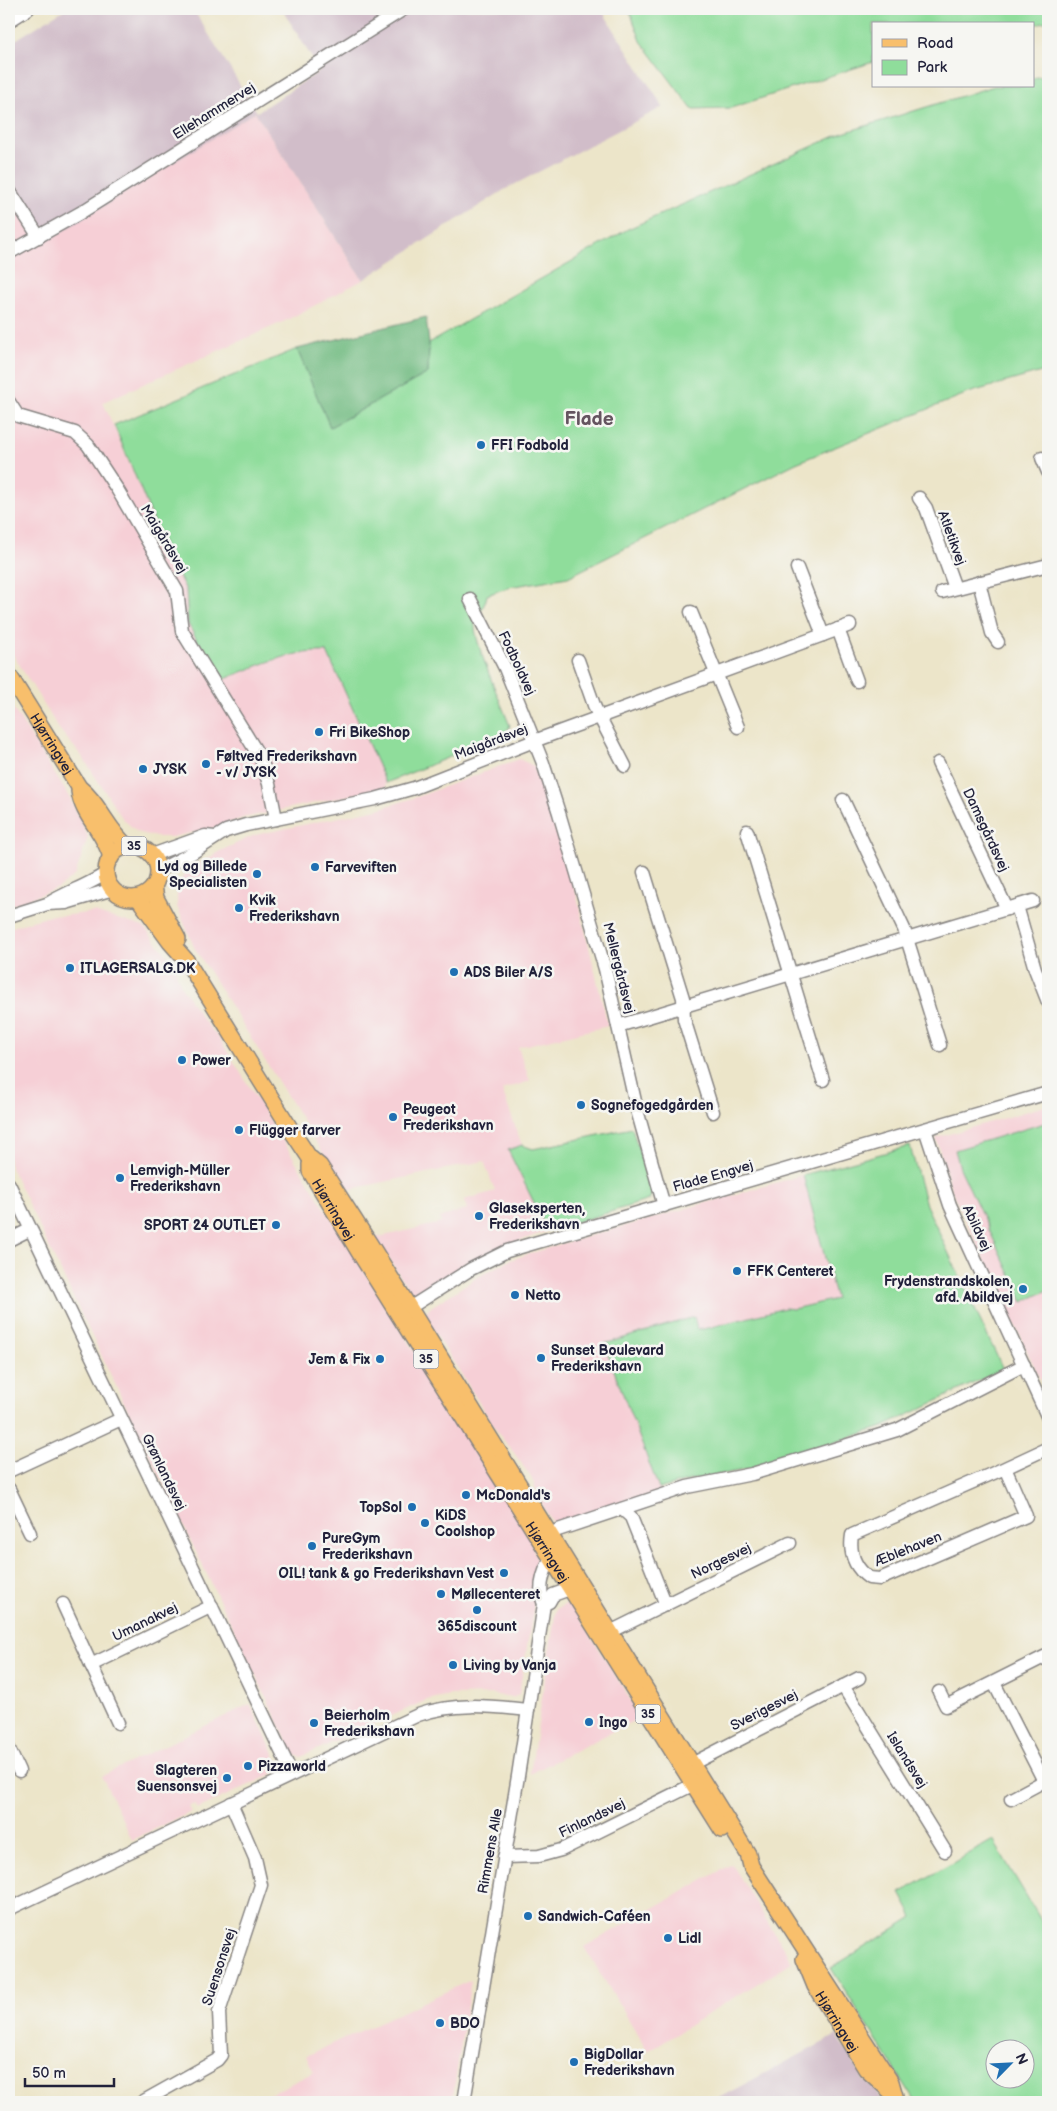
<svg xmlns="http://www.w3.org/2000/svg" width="1057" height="2111" font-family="'Balsamiq Sans',sans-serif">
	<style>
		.built { fill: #f6cfd6 }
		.industrial { fill: #d1bdc9 }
		.green { fill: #8fdd9b; stroke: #58806b; fill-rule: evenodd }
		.forest { fill: #73bc83; stroke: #4a6f5f }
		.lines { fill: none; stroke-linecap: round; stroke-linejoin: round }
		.minor-casing { stroke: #878482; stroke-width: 15 }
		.major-casing { stroke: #878482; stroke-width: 18 }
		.minor { stroke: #fff; stroke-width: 12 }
		.major { stroke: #f8bf6c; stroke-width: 15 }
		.poi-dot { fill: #1f6fb2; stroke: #f6f6f2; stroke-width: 2 }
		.labels { text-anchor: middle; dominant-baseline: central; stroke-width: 5; stroke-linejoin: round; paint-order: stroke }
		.shield { fill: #f6f6f2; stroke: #626272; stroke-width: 1 }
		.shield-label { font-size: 12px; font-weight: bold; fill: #22223b }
		.street-label { font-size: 14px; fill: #22223b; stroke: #f6f6f2 }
		.poi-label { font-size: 14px; font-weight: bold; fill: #22223b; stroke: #f6f6f2; text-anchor: start }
		.district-label { font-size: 19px; font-weight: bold; fill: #655460; stroke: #f6f6f2 }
	</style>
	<rect width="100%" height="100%" fill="#f6f6f2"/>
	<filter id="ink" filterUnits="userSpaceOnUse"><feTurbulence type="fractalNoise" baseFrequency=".02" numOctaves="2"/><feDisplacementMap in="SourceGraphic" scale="10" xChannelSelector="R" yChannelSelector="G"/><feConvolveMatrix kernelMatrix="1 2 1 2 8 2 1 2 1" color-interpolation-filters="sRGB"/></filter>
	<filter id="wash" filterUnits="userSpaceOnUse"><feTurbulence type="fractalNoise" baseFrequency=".0096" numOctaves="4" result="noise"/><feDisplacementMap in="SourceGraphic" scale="20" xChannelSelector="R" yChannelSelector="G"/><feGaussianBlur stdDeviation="1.12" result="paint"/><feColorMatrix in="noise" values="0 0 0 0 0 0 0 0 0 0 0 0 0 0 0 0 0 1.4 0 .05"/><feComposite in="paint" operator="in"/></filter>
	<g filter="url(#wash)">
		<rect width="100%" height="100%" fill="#ece5c9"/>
		<!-- built -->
		<g class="built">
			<polygon points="255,112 363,280 285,321 103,402 169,557 186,590 188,624 220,681 271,660 311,651 327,652 386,783 385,788 243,818 219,827 172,837 156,837 137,832 123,819 81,755 59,729 9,648 9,174 49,240"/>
			<polygon points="9,702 70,798 88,837 75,875 58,888 9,906"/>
			<polygon points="519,759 534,766 544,792 576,893 608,1026 518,1047 530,1081 502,1090 522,1145 508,1150 548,1231 507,1245 433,1287 418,1293 410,1291 375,1238 441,1223 440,1218 467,1209 464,1200 495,1191 484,1161 346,1190 194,947 177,906 177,888 183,876 192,868 220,851 255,835 378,809 417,797"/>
			<polygon points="94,912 144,927 172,961 181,986 203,1020 219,1038 530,1538 536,1557 538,1581 519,1694 513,1698 492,1694 450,1695 427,1700 301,1757 294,1755 9,1164 9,928 53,915 62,916"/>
			<polygon points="1048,1105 1048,1396 951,1189 936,1138"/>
			<polygon points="803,1175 836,1299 793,1309 785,1308 703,1329 697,1329 694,1317 604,1344 660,1492 555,1526 543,1506 532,1479 515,1454 499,1434 424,1315 431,1307 476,1278 510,1260 554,1246"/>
			<polygon points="566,1604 572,1605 641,1717 530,1774 556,1609"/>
			<polygon points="250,1704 279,1764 273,1774 197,1809 194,1804 188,1807 191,1812 132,1840 102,1776"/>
			<polygon points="732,1864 792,1962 648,2051 584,1947"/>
			<polygon points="471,1980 452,2102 254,2102 314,2072 306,2056"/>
		</g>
		<!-- industrial -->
		<g class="industrial">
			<polygon points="65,9 193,9 257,112 320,71 282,9 601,9 663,107 504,190 363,280 255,112 49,240 9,174 9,44"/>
			<polygon points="837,2035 865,2081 876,2091 882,2102 711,2102"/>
		</g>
		<!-- green -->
		<g class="green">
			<polygon points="629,9 1048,9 1048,21 1033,25 873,24 873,62 731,108 692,109 641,41"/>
			<path d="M1048,75V370L968,393L796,463L568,577L509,587L487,595C485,607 478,613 475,623C472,638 503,708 510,726L503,735L386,783L327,652C289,650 255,667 220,681L188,624L186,590L169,557L114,425L297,349L330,427L428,373L429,343L628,229L840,134L994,86H1033V78Z"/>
			<polygon points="1048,1122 1048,1290 1023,1302 960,1168 955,1150"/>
			<polygon points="632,1128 652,1193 649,1200 548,1231 508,1150 522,1145 533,1149"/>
			<polygon points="910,1146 926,1205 1003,1369 883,1427 750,1469 690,1480 659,1489 604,1344 694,1317 697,1329 704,1329 785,1308 793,1309 836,1299 803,1175"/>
			<path d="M993,1840L1048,1932V2102H916L831,1968L913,1917L900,1893ZM994,2048H1024V2078H994Z"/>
		</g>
		<!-- forest -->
		<polygon class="forest" points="426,317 429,343 428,373 330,427 297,349"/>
	</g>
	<g filter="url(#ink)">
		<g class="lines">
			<!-- minor casing -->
			<g class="minor-casing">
				<g id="minor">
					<polyline points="9,21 28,9"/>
					<polyline points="9,190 39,237"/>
					<polyline points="9,253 80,213 404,9"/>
					<polyline points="9,402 18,416 75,433 88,445 117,489 177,591 182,631 261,759 269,784 276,819"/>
					<polyline points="1042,458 1048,472"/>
					<polyline points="919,498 926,508 955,588"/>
					<polyline points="797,568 823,635"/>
					<polyline points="979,582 992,633 998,642"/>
					<polyline points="942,592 1048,565"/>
					<polyline points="470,599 505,668 543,763 559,813 605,969 637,1110 664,1206"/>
					<polyline points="691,612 738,727"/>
					<polyline points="838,629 857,681"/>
					<polyline points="578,660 595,708 625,766"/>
					<polyline points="938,763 1007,909"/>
					<polyline points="843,800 904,929 940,1045"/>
					<polyline points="747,831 823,1080"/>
					<polyline points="152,855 205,836 215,837"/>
					<polyline points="159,870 192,853 226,831 246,825 375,799 414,788 534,741 850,625"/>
					<polyline points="644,872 683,998 684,1019 713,1112"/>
					<path d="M49,903C67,892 91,884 106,873"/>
					<polyline points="1017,906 1035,969 1048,1002"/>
					<polyline points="9,916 47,904 66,903 113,889"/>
					<polyline points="618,1026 1033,901"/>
					<polyline points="925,1129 950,1205 1048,1418"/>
					<polyline points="9,1184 292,1774"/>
					<polyline points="9,1240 31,1229"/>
					<polyline points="403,1312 471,1269 507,1251 1048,1093"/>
					<path d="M1005,1468L852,1535C849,1553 854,1567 869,1578L880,1579L1026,1516L1005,1468L1048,1448"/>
					<polyline points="9,1471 121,1419"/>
					<polyline points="9,1489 30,1533"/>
					<polyline points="622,1509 631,1517 666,1605"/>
					<polyline points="541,1539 558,1530 687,1487 752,1474 897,1430 1024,1365"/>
					<polyline points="63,1604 118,1723"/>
					<polyline points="544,1604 549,1602 553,1595 578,1586"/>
					<polyline points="604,1635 790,1543"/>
					<polyline points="91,1665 212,1606"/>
					<polyline points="994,1683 1044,1781"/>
					<polyline points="843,1686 945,1851"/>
					<polyline points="939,1692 946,1706 1048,1655"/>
					<polyline points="9,1749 19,1771"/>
					<polyline points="684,1768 859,1678"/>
					<polyline points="1011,1799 1048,1779"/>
					<polyline points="504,1857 539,1856 561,1850 688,1787"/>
					<path d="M9,1909L418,1715C454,1702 490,1706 528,1710"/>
					<polyline points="142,2102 217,2060 221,2055 219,2012 261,1885 255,1858 231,1803"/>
					<path d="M464,2102L518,1776L544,1604C537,1588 544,1563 558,1553"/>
				</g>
			</g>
			<!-- major casing -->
			<g class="major-casing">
				<g id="major">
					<path id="s1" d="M9,675L79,787C99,803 108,830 127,846"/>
					<path d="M79,791C82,816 106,834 111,858"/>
					<circle cx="132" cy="872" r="26"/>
					<polyline points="154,886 156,898 178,939"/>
					<polyline points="138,898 170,942 186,960 293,1133 309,1157 320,1166 370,1244 748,1854 751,1866 891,2082 895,2096"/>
					<path id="s2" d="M310,1164V1171L359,1252L722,1830"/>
					<path id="s3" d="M804,1959L815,1986L866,2069L890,2091"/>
				</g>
			</g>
			<!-- minor -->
			<use href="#minor" class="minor"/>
			<!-- major -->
			<use href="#major" class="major"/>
		</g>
	</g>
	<!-- markers -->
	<g class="poi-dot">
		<circle cx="481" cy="445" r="5"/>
		<circle cx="319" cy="732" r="5"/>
		<circle cx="206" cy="764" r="5"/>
		<circle cx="143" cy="769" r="5"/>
		<circle cx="315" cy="867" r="5"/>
		<circle cx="257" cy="874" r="5"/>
		<circle cx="239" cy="908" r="5"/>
		<circle cx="70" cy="968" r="5"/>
		<circle cx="454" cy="972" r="5"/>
		<circle cx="182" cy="1060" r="5"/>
		<circle cx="581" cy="1105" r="5"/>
		<circle cx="393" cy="1117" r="5"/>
		<circle cx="239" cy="1130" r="5"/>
		<circle cx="120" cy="1178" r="5"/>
		<circle cx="479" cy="1216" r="5"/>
		<circle cx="276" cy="1225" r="5"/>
		<circle cx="737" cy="1271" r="5"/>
		<circle cx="1023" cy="1289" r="5"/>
		<circle cx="515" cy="1295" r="5"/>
		<circle cx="541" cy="1358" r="5"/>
		<circle cx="380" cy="1359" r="5"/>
		<circle cx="466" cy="1495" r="5"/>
		<circle cx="412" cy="1507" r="5"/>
		<circle cx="425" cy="1523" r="5"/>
		<circle cx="312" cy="1546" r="5"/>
		<circle cx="504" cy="1573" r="5"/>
		<circle cx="441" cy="1594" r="5"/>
		<circle cx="477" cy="1610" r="5"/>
		<circle cx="453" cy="1665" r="5"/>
		<circle cx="589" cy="1722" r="5"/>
		<circle cx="314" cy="1723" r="5"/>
		<circle cx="248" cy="1766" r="5"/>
		<circle cx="227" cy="1778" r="5"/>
		<circle cx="528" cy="1916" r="5"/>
		<circle cx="668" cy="1938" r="5"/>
		<circle cx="440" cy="2023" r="5"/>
		<circle cx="574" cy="2062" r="5"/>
	</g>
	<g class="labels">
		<!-- shield labels -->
		<g class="shield">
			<rect x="121.5" y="836.5" width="25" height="19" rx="4"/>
			<rect x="413.5" y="1349.5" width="25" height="19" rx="4"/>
			<rect x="635.5" y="1704.5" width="25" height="19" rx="4"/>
		</g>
		<g class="shield-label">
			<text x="134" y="846">35</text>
			<text x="426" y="1359">35</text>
			<text x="648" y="1714">35</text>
		</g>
		<!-- street labels -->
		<g class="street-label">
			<text transform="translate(214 111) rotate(-32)">Ellehammervej</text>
			<text transform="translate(952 538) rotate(70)">Atletikvej</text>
			<text transform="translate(164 539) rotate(59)">Maigårdsvej</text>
			<text transform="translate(517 663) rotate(65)">Fodboldvej</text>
			<text transform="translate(491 742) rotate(-21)">Maigårdsvej</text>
			<text stroke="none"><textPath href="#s1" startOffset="81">Hjørringvej</textPath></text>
			<text transform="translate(986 830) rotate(65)">Damsgårdsvej</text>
			<text transform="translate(619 968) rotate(76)">Mellergårdsvej</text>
			<text transform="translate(713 1176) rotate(-16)">Flade Engvej</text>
			<text stroke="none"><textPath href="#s2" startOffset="52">Hjørringvej</textPath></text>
			<text transform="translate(977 1228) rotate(65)">Abildvej</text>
			<text transform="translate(164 1472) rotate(64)">Grønlandsvej</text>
			<text transform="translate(908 1549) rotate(-22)">Æblehaven</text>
			<text stroke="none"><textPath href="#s2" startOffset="456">Hjørringvej</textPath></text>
			<text transform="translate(721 1561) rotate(-26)">Norgesvej</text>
			<text transform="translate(145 1622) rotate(-26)">Umanakvej</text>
			<text transform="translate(764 1710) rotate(-27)">Sverigesvej</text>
			<text transform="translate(907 1760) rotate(58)">Islandsvej</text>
			<text transform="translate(592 1818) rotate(-26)">Finlandsvej</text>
			<text transform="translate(490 1851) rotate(-80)">Rimmens Alle</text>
			<text transform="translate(219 1967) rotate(-72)">Suensonsvej</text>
			<text stroke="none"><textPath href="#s3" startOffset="71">Hjørringvej</textPath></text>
		</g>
		<!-- poi labels -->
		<g class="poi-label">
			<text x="491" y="445">FFI Fodbold</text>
			<text x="329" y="732">Fri BikeShop</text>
			<text x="216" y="756">Føltved Frederikshavn<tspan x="216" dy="16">- v/ JYSK</tspan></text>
			<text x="153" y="769">JYSK</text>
			<text x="247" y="866" text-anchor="end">Lyd og Billede<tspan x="247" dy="16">Specialisten</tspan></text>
			<text x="325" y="867">Farveviften</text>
			<text x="249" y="900">Kvik<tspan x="249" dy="16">Frederikshavn</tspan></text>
			<text x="80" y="968">ITLAGERSALG.DK</text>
			<text x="464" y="972">ADS Biler A/S</text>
			<text x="192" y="1060">Power</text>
			<text x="591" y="1105">Sognefogedgården</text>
			<text x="403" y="1109">Peugeot<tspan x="403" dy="16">Frederikshavn</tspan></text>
			<text x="249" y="1130">Flügger farver</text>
			<text x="130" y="1170">Lemvigh-Müller<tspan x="130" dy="16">Frederikshavn</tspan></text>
			<text x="489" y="1208">Glaseksperten,<tspan x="489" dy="16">Frederikshavn</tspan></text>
			<text x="266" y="1225" text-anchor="end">SPORT 24 OUTLET</text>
			<text x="747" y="1271">FFK Centeret</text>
			<text x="1013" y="1281" text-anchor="end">Frydenstrandskolen,<tspan x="1013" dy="16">afd. Abildvej</tspan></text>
			<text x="525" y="1295">Netto</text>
			<text x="551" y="1350">Sunset Boulevard<tspan x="551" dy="16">Frederikshavn</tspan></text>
			<text x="370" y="1359" text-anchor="end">Jem &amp; Fix</text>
			<text x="476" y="1495">McDonald's</text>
			<text x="402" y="1507" text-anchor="end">TopSol</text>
			<text x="435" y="1515">KiDS<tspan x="435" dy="16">Coolshop</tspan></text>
			<text x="322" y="1538">PureGym<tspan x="322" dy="16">Frederikshavn</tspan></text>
			<text x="494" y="1573" text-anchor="end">OIL! tank &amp; go Frederikshavn Vest</text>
			<text x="451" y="1594">Møllecenteret</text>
			<text x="477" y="1626" text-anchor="middle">365discount</text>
			<text x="463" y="1665">Living by Vanja</text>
			<text x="324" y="1715">Beierholm<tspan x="324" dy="16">Frederikshavn</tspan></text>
			<text x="599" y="1722">Ingo</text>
			<text x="258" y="1766">Pizzaworld</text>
			<text x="217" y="1770" text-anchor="end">Slagteren<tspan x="217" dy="16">Suensonsvej</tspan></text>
			<text x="538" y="1916">Sandwich-Caféen</text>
			<text x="678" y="1938">Lidl</text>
			<text x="450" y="2023">BDO</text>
			<text x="584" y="2054">BigDollar<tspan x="584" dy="16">Frederikshavn</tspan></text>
		</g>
		<!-- district labels -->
		<g class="district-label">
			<text x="589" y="419">Flade</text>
		</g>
	</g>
	<!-- margin -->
	<rect width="1057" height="2111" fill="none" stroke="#f6f6f2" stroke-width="30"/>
	<!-- legend -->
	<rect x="872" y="22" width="162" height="65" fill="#f6f6f2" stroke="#a1a1a9"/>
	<rect x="882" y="39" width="25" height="8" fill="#f8bf6c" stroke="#a1a1a9"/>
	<text x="917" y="48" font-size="15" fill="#22223b">Road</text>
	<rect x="882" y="60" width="25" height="15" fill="#8fdd9b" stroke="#a1a1a9"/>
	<text x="917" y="72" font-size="15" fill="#22223b">Park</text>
	<!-- north arrow -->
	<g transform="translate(1010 2064) rotate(66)"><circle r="24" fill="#f6f6f2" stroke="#a1a1a9"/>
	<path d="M0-4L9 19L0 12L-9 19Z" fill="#1f6fb2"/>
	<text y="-8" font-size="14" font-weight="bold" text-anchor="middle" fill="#22223b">N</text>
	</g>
	<!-- scale -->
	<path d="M25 2078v8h89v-8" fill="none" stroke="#22223b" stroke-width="2.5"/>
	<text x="32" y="2078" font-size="15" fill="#22223b" stroke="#f6f6f2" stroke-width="4" paint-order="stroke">50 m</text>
</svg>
